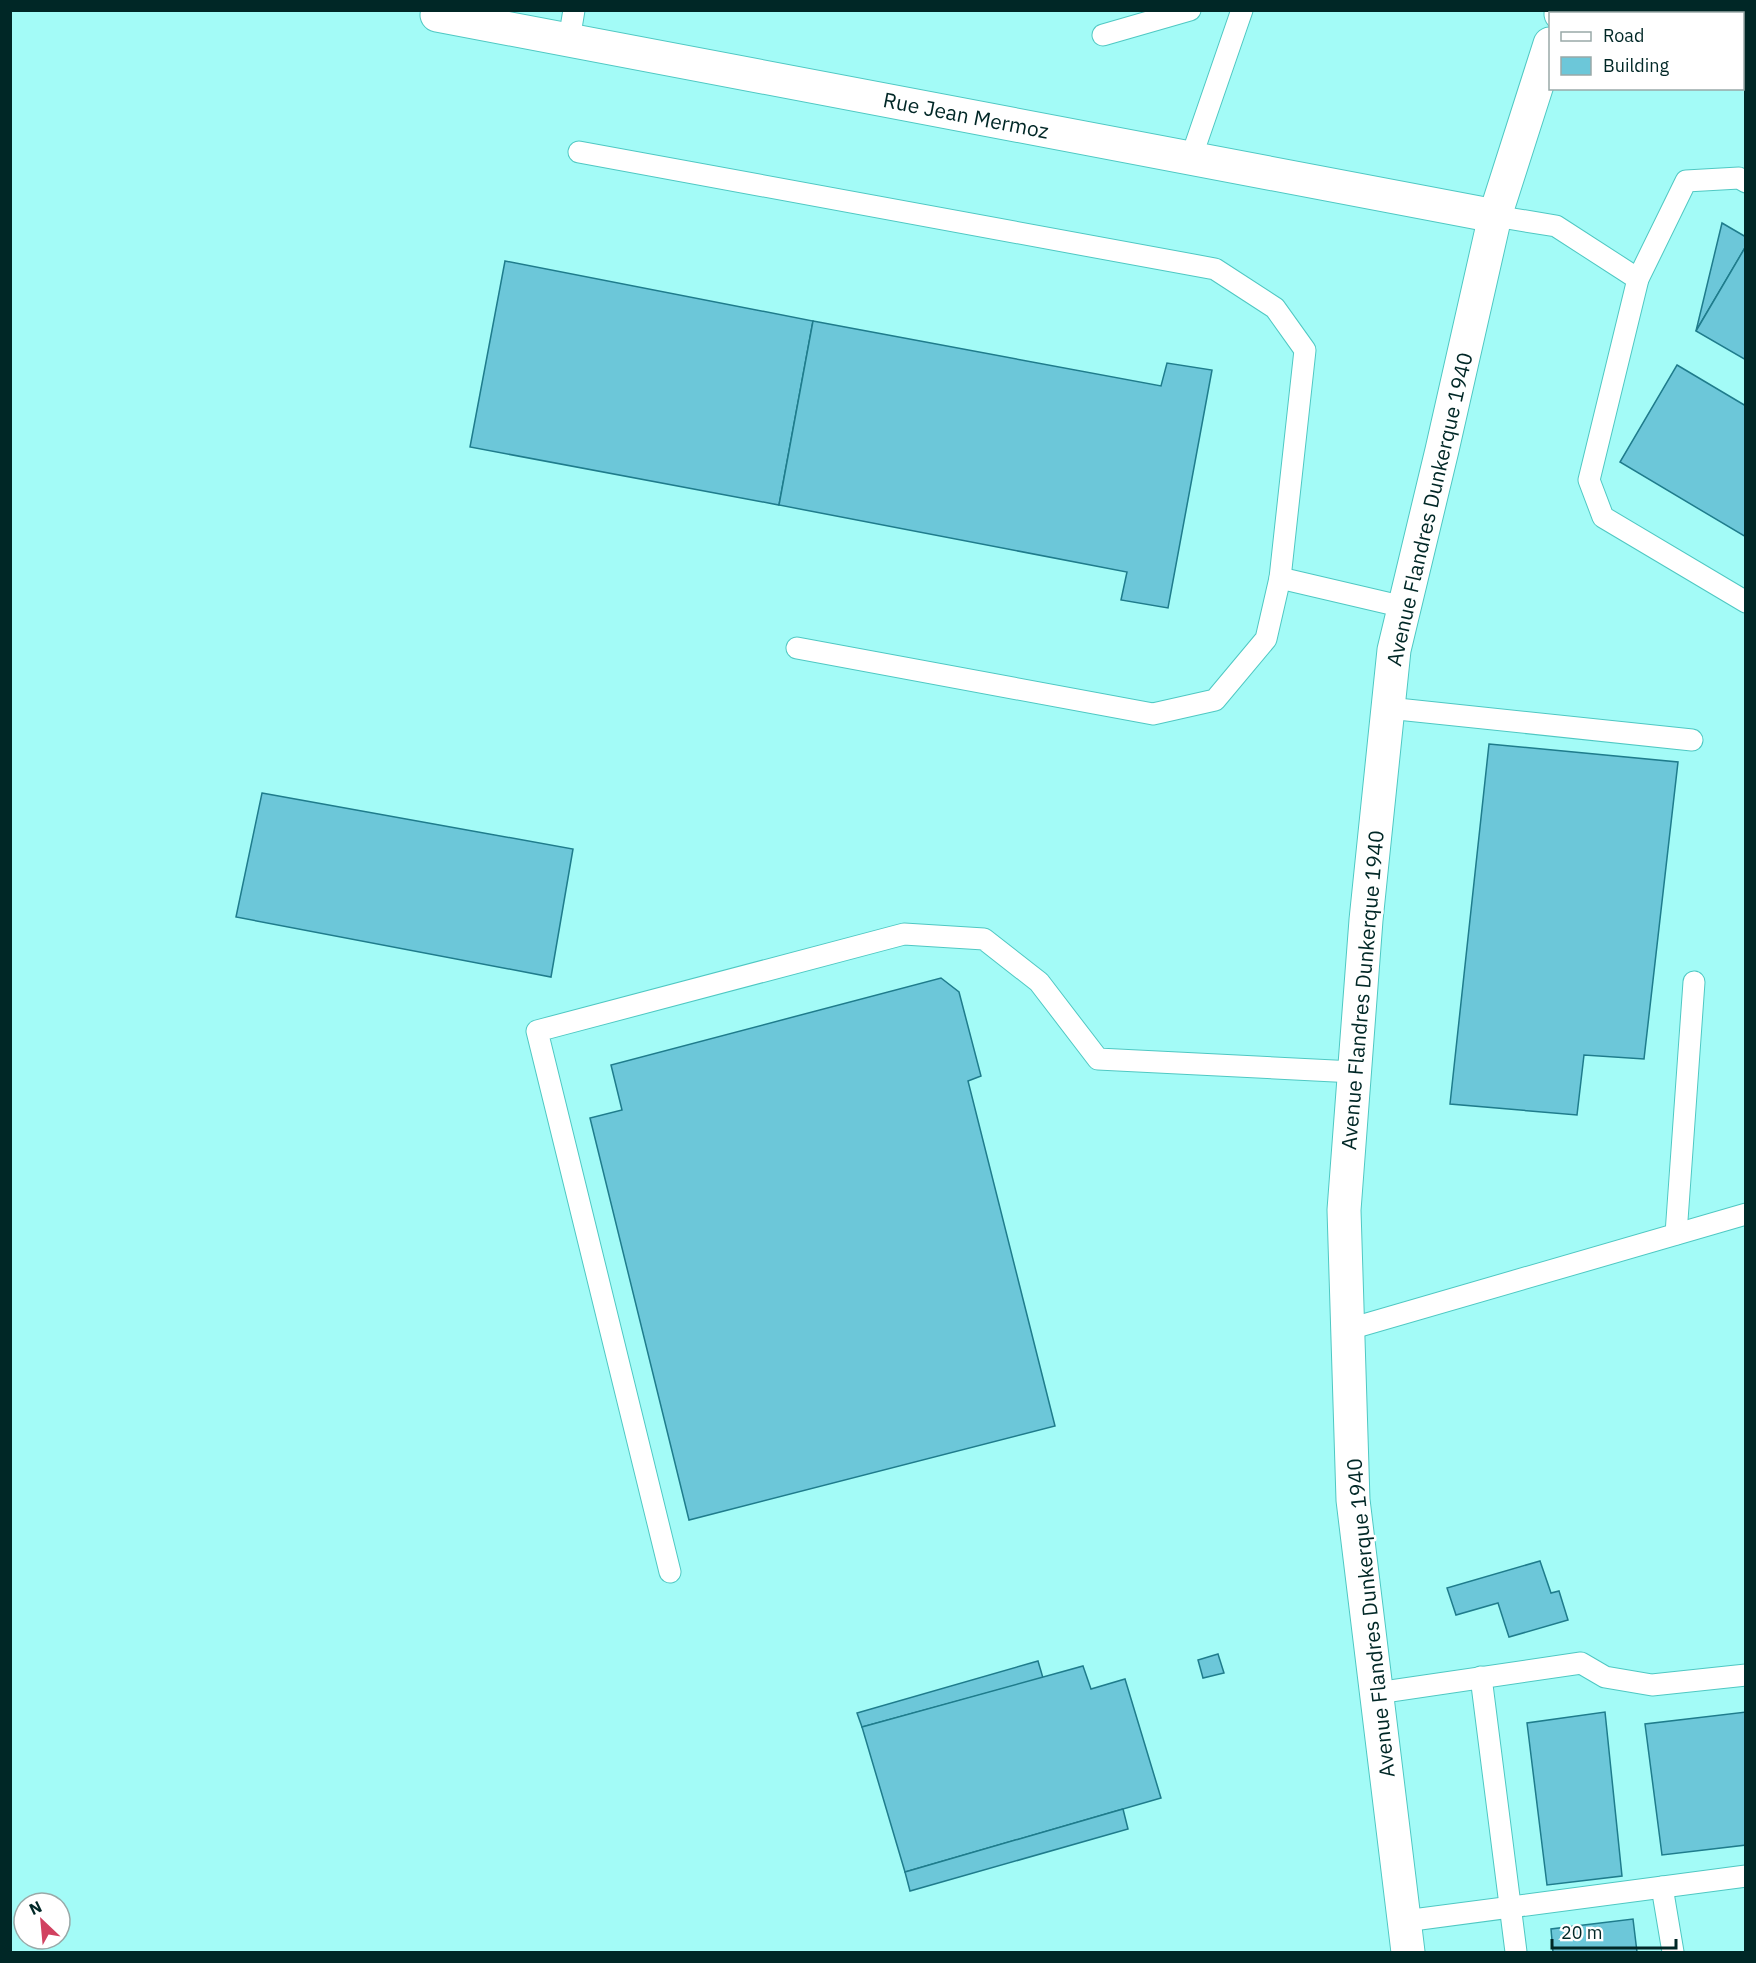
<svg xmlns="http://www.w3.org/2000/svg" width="1756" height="1963" font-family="'IBM Plex Sans',sans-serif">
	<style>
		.building { fill: #6cc7d9; stroke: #1f7c8c; stroke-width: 1.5 }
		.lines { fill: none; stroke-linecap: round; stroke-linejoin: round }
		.lane-casing { stroke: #4fc8c3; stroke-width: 23 }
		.street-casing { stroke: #4fc8c3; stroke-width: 35 }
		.lane { stroke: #fff; stroke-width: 21 }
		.street { stroke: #fff; stroke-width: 33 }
		.labels { text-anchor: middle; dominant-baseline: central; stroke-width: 5; stroke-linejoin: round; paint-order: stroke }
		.street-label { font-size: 21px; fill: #002726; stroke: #fff }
	</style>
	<rect width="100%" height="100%" fill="#a3fbf7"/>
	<!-- building -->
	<g class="building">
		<polygon points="1722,223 1746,237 1746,246 1696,331"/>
		<polygon points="1746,246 1746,360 1696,331"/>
		<polygon points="505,261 813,321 779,505 470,447"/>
		<polygon points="813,321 1161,386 1167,363 1212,370 1168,608 1121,600 1127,572 779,505"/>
		<polygon points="1677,365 1746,406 1746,537 1620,462"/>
		<polygon points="1489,744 1678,762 1644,1059 1584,1055 1577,1115 1450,1104"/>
		<polygon points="262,793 573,849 551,977 236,917"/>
		<polygon points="941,978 959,992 981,1076 968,1081 1055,1426 689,1520 590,1118 622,1110 611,1065"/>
		<polygon points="1540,1561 1551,1593 1559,1591 1568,1620 1509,1637 1498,1603 1456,1615 1447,1588"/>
		<polygon points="1218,1654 1224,1673 1203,1678 1198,1660"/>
		<polygon points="1038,1661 1043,1678 862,1727 857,1713"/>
		<polygon points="1083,1666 1091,1689 1125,1679 1161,1798 905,1872 862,1727"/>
		<polygon points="1605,1712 1622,1876 1547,1885 1527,1723"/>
		<polygon points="1746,1712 1746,1845 1662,1855 1645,1724"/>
		<polygon points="1123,1809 1128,1829 910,1891 905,1872"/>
		<polygon points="1633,1919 1637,1952 1553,1952 1551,1929"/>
	</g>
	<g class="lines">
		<!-- lane casing -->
		<g class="lane-casing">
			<g id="lane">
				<polyline points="1737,10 1742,14"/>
				<polyline points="1103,35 1190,10"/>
				<polyline points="569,40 574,10"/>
				<polyline points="579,152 1215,269 1275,308 1305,350 1280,578 1266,639 1215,700 1153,714 797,648"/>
				<polyline points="1191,158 1242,10"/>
				<polyline points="1746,182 1739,178 1686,181 1638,279 1589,480 1603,517 1746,602"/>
				<polyline points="1495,216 1556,226 1638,279"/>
				<polyline points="1280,578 1404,607"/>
				<polyline points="1388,708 1692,740"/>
				<polyline points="1676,1234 1694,982"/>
				<polyline points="1346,1330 1746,1214"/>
				<polyline points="670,1572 537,1031 904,934 984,939 1039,982 1098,1059 1354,1072"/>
				<polyline points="1481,1677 1516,1952"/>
				<polyline points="1377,1693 1581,1663 1605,1677 1652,1685 1746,1675"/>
				<polyline points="1662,1887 1673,1952"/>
				<polyline points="1405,1921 1746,1876"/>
			</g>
		</g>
		<!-- street casing -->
		<g class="street-casing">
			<g id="street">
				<polyline points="1561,14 1562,10"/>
				<polyline points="437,15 1495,216"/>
				<polyline points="1408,1952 1353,1500 1344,1210 1366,920 1394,650 1442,450 1495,216 1550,44"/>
			</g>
		</g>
		<!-- lane -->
		<use href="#lane" class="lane"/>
		<!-- street -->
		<use href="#street" class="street"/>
	</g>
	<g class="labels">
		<!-- street labels -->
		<g class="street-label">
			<text transform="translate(966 115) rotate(11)">Rue Jean Mermoz</text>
			<text transform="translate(1429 509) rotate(-77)">Avenue Flandres Dunkerque 1940</text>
			<text transform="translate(1362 990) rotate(-85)">Avenue Flandres Dunkerque 1940</text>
			<text transform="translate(1370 1618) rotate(-96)">Avenue Flandres Dunkerque 1940</text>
		</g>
	</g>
	<!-- border -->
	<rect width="1756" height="1963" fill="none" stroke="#002726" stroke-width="24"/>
	<!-- legend -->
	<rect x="1549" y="12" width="195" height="78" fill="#ffffff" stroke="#99a9a8" stroke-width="1.5"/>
	<rect x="1561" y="32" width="30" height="9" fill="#ffffff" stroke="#99a9a8" stroke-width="1.5"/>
	<text x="1603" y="42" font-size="18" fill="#002726">Road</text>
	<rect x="1561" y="57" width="30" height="18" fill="#6cc7d9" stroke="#99a9a8" stroke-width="1.5"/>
	<text x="1603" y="72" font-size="18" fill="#002726">Building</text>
	<!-- north arrow -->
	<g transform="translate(42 1921) rotate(334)"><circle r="28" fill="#ffffff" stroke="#99a9a8" stroke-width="1.5"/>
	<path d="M0-4.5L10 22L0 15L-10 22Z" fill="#d14160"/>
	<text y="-9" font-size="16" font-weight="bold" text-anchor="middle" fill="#002726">N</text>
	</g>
	<!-- scale -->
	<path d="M1552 1939v9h124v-9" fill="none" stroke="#002726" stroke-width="3"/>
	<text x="1561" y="1939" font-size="18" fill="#002726" stroke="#ffffff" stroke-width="4.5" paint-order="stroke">20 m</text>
</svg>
